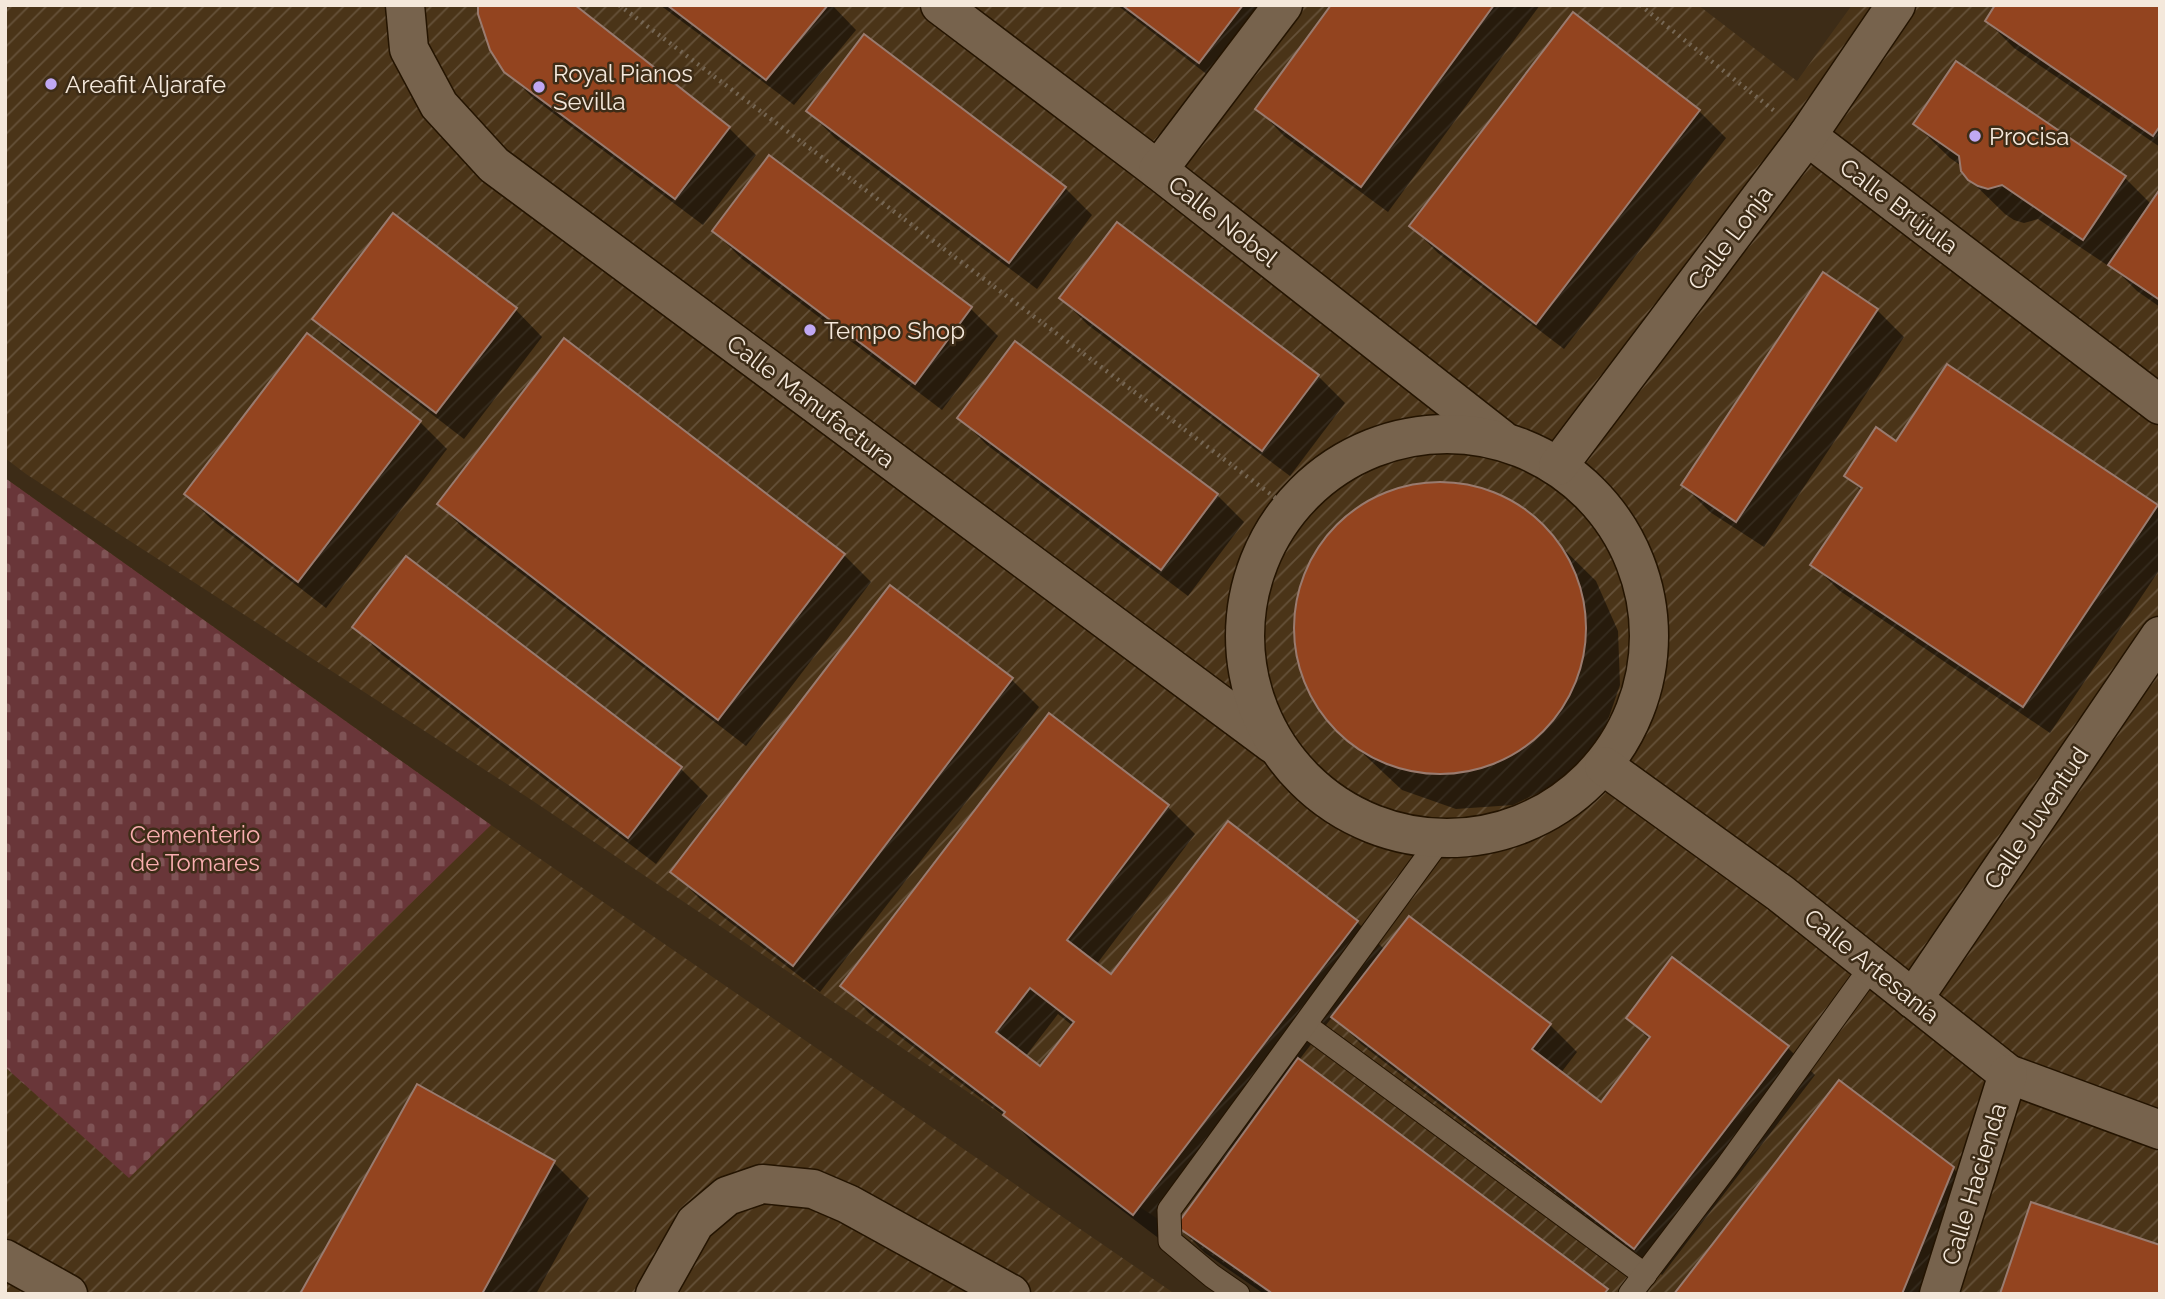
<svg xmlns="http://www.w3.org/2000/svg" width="2165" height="1299" font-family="Raleway,sans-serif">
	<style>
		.industrial { fill: url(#industrial-furrows) }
		.cemetery { fill: url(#cemetery-stones) }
		.shadow { fill: #0007; fill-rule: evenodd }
		.building { fill: #93441f; stroke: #997b6f; stroke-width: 2; fill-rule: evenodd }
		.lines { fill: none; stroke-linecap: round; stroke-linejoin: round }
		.lane-casing { stroke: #241401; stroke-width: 25 }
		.street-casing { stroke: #241401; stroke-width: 41 }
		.path { stroke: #766754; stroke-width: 4.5; stroke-dasharray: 2 5; stroke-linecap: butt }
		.lane { stroke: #77634d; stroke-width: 23 }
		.street { stroke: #77634d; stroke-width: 38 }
		.poi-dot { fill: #c0a8f3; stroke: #3d2c17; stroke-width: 2.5 }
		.labels { text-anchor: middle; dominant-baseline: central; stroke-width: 5; stroke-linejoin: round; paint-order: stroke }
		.poi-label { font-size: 24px; fill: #f4e8db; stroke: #3d2c17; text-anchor: start }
		.street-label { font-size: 24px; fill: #f4e8db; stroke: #3d2c17 }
		.park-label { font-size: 24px; fill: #f9aeb0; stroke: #3d2c17 }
	</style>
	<defs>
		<pattern id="industrial-furrows" width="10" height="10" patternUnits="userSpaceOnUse" patternTransform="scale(1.75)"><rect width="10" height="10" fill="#4a3418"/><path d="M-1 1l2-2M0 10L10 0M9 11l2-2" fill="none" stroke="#655139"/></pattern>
		<pattern id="cemetery-stones" width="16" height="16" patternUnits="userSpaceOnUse" patternTransform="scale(1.75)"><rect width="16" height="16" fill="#693639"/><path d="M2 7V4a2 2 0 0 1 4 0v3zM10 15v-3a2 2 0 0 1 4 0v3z" fill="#7f5355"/></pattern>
	</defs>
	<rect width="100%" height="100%" fill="#3d2c17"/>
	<!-- industrial -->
	<g class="industrial">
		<polygon points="5,5 1698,5 1797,81 1852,5 2160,5 2160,1294 1270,1294 527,797 26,474 5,458"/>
		<polygon points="5,478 491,825 1175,1294 5,1294"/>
	</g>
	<!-- cemetery -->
	<polygon class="cemetery" points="5,478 491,825 129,1178 5,1067"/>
	<!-- shadow -->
	<g class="shadow">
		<polygon points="660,5 832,5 856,30 794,105"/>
		<polygon points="1117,5 1290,5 1226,89"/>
		<polygon points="1334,5 1540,5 1388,212 1284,136 1258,109"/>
		<polygon points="2160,5 2160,147 2014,48 1987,21"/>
		<polygon points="864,37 1065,188 1092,215 1037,289 835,138 808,111"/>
		<polygon points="1956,63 2125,178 2151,204 2160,192 2160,307 2137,291 2119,273 2038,219 2024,223 2014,220 2005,214 1969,179 1963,167 1950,158 1915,124"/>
		<polygon points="505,70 729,128 756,155 703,225 533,98"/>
		<polygon points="1699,111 1726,138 1564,349 1438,253 1411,226"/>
		<polygon points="770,157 971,309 998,336 942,410 741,258 714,231"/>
		<polygon points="1117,224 1318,376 1345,403 1290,476 1088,325 1061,298"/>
		<polygon points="516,310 542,337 464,439 342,345 315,318"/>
		<polygon points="1877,310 1904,337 1764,547 1710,512 1683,485"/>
		<polygon points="307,336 420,422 447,449 326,608 213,521 186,494"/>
		<polygon points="564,341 844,555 871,582 746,746 466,531 439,504"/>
		<polygon points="960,418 1217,495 1244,522 1188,596 987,445"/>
		<polygon points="1897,443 2157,507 2160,510 2160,569 2050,733 1840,591 1813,565 1862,491 1846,475"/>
		<polygon points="1416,483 1470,485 1520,506 1596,581 1618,631 1620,685 1602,737 1565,780 1513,805 1456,809 1402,790 1323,716 1297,662 1295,602 1317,547 1360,505"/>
		<polygon points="407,558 681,769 708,796 656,864 381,654 355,627"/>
		<polygon points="1012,680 1039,707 820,992 700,899 673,872"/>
		<path d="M1049,715L1168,807L1195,834L1096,965L1111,977L1357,922L1385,950L1550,1025L1577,1052L1560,1074L1601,1105L1650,1040L1628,1018L1672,959L1788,1048L1815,1075L1662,1275L1361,1044L1333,1016L1299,1060L1610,1294H1264L1205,1253L1178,1226L1219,1170L1217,1168L1161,1240L1032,1142L1015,1124L869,1013L843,986ZM1058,1014L1073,1026L1040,1069L1025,1057Z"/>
		<polygon points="417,1087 554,1163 589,1198 536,1294 302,1294"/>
		<polygon points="1953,1168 1980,1196 1940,1294 1676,1294"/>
	</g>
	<!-- building -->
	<g class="building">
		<polygon points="478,5 575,5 730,127 675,199 504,72 490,50 478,14"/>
		<polygon points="667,5 828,5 766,80"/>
		<polygon points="1122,5 1243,5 1199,63"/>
		<polygon points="1331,5 1494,5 1361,187 1255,109"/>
		<polygon points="1995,5 2160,5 2160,126 2153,136 1985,21"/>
		<polygon points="1573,12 1700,110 1536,324 1409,226"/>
		<polygon points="864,34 1066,187 1009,263 806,111"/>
		<polygon points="1956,61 2126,176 2083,240 2002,185 1988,189 1978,186 1968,180 1961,171 1959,156 1913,124"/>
		<polygon points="769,155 972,307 915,384 712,231"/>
		<polygon points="2160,189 2160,300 2108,265"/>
		<polygon points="393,213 517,308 436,413 312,319"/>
		<polygon points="1117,222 1319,375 1262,451 1059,298"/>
		<polygon points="1823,272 1878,309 1736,522 1681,485"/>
		<polygon points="307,333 421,421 298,582 184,494"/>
		<polygon points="564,338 845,554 718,720 437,504"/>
		<polygon points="1015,341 1218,494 1161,570 957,418"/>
		<polygon points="1947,364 2158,505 2023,707 1810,565 1862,488 1844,476 1876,427 1896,441"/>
		<circle cx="1440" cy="628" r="146"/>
		<polygon points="406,556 682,767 628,838 352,627"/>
		<polygon points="890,585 1013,678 793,966 670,872"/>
		<path d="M1049,713L1169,805L1067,940L1111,974L1228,821L1358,921L1133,1215L1003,1115L1005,1112L840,986ZM1030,988L1074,1022L1040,1066L996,1032Z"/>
		<polygon points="1409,916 1551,1024 1532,1049 1601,1102 1650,1037 1626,1018 1672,957 1789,1046 1634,1249 1331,1017"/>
		<polygon points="1298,1058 1608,1289 1604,1294 1273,1294 1176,1226"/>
		<polygon points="1839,1080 1954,1167 1902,1294 1674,1294"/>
		<polygon points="417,1084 555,1161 482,1294 300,1294"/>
		<polygon points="2031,1202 2160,1245 2160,1294 2000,1294"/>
	</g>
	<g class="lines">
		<!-- lane casing -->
		<g class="lane-casing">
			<g id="lane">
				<polyline points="1305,1025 1645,1275"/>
				<polyline points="1238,1294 1212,1276 1170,1241 1169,1210 1441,838"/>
				<polyline points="1630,1294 1725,1169 1872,966"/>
			</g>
		</g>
		<!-- street casing -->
		<g class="street-casing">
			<g id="street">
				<polyline points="405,5 409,49 439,105 494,165 1273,744"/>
				<polyline points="940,5 1158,170 1501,439"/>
				<polyline points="1807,136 2160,405"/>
				<polyline points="1158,170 1283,5"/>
				<circle cx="1447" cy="636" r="202"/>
				<polyline points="1558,466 1807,136 1896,5"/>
				<polyline points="1604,766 1780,893 2008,1074 2160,1130"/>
				<polyline points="1913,999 2160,636"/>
				<polyline points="5,1259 68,1294"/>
				<polyline points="655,1294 695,1223 727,1196 762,1184 813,1189 848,1204 1011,1294"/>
				<polyline points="1939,1294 2008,1074"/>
			</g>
		</g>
		<!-- path -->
		<g class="path">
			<polyline points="619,5 1289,508"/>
			<polyline points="1640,5 1777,113"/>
		</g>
		<!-- lane -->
		<use href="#lane" class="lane"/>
		<!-- street -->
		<use href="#street" class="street"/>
	</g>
	<!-- markers -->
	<g class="poi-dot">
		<circle cx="51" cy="84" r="7"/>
		<circle cx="539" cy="87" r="7"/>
		<circle cx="1975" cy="136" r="7"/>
		<circle cx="810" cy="330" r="7"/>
	</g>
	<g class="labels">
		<!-- poi labels -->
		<g class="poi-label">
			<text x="553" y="73">Royal Pianos<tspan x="553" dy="28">Sevilla</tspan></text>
			<text x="65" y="84">Areafit Aljarafe</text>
			<text x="1989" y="136">Procisa</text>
			<text x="824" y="330">Tempo Shop</text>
		</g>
		<!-- street labels -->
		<g class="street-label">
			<text transform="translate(1899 206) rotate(37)">Calle Brújula</text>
			<text transform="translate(1223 221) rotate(38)">Calle Nobel</text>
			<text transform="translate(1730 238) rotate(-53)">Calle Lonja</text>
			<text transform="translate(811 401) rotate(37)">Calle Manufactura</text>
			<text transform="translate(2036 818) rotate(-56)">Calle Juventud</text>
			<text transform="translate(1872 966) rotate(39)">Calle Artesanía</text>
			<text transform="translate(1974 1184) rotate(-73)">Calle Hacienda</text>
		</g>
		<!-- park labels -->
		<g class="park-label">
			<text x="195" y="834">Cementerio<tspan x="195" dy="28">de Tomares</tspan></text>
		</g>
	</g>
	<!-- border -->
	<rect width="2165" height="1299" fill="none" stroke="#f4e8db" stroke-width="14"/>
</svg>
